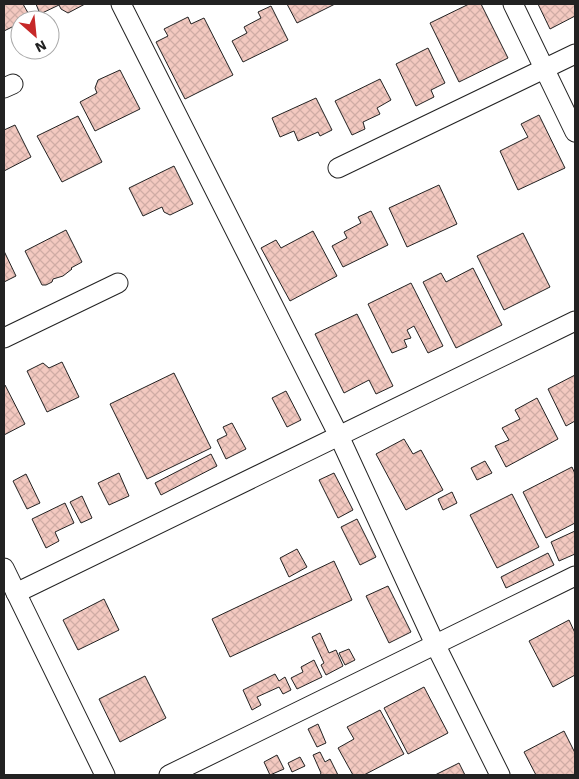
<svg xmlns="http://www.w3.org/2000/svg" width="579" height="779" font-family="'Work Sans',sans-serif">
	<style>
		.building { fill: url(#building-cross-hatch); stroke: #222 }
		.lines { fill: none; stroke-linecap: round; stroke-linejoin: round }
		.minor-casing { stroke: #222; stroke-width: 21 }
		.minor { stroke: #fff; stroke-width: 19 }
	</style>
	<defs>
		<pattern id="building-cross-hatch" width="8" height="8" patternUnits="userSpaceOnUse" patternTransform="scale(1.25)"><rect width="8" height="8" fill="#f3c9c0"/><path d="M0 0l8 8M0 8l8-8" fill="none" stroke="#d0aca5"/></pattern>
	</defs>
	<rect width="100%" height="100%" fill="#fff"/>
	<!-- building -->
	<g class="building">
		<polygon points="4,4 23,4 32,20 20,20 20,23 4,31"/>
		<polygon points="36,4 85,4 68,13 61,9 59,5 40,14"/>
		<polygon points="287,4 335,4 297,23"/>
		<polygon points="469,4 481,4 508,58 459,82 430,23"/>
		<polygon points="538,4 575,4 575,16 550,29"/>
		<polygon points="271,6 288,40 243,62 232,41 247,33 244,27 261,18 258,12"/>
		<polygon points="188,17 191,24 204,18 233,75 185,99 156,42 168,36 164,29"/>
		<polygon points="428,48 445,83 431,90 434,97 416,106 396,64"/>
		<polygon points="120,70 140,109 95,131 80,102 97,93 95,88 98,80"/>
		<polygon points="380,79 391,100 377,108 380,114 363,122 365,129 352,135 335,101"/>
		<polygon points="316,98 332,130 320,136 318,132 298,141 294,131 280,137 272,118"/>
		<polygon points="539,115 565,168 518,190 500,151 528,137 521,124"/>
		<polygon points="78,116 102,162 62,182 37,136"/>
		<polygon points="15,125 31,157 4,171 4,130"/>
		<polygon points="174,166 193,204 170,215 164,212 162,207 143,216 129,188"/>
		<polygon points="439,185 457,224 407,247 389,208"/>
		<polygon points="371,211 388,245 343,267 332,246 347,238 344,232 361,223 358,217"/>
		<polygon points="66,230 82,262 71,268 72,269 63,276 53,279 52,282 46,285 42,285 25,251"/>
		<polygon points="313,231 337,276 290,301 261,248 276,240 281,248"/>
		<polygon points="523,233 550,287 504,310 477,256"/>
		<polygon points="4,251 16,276 4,282"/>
		<polygon points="473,268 502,325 456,348 423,282 441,273 446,282"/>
		<polygon points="411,283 443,346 428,353 414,326 407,330 411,338 404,340 407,347 392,353 368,304"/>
		<polygon points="357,314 393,386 376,394 369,380 344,393 315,334"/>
		<polygon points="62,362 79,397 47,412 27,371 43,363 49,368"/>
		<polygon points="174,373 211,448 147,479 110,404"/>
		<polygon points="575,375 575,421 566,426 548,389"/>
		<polygon points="5,385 25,424 4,435 4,386"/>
		<polygon points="286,391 301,420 287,427 272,398"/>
		<polygon points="537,398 558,439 506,467 495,446 509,440 502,428 520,419 515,410"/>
		<polygon points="232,423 246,449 226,459 217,440 227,435 223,427"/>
		<polygon points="404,439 413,454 421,450 443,490 406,510 376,454"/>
		<polygon points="211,454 217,466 161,495 155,483"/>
		<polygon points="485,461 492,473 477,480 471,468"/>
		<polygon points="572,467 575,474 575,523 546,538 523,492"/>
		<polygon points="119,473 129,496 109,505 98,483"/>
		<polygon points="334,473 353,510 338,518 319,480"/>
		<polygon points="26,474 40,503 27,509 13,481"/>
		<polygon points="452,492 457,503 443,510 438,499"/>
		<polygon points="512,494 539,547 497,568 470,515"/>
		<polygon points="82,496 92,518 81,523 70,502"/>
		<polygon points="65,503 74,523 55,532 59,541 46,548 32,519"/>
		<polygon points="357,519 376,557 360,565 341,527"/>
		<polygon points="575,531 575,554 559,561 551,542"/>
		<polygon points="297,549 307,567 289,577 280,558"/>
		<polygon points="548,553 554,565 506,588 501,577"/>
		<polygon points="334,561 352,600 230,657 212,619"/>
		<polygon points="388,586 411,632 389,643 366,596"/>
		<polygon points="104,599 119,630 78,650 63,620"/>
		<polygon points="569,620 575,633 575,675 553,687 529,641"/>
		<polygon points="320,633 329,653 336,650 343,666 326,675 321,665 324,663 312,637"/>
		<polygon points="349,649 355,660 345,665 339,653"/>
		<polygon points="314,660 322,677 297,689 291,678 303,672 301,667"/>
		<polygon points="275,674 279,681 285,677 291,690 283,694 279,687 257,697 261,705 252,710 243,690"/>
		<polygon points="145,676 166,718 120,742 99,699"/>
		<polygon points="424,687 448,733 408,754 384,708"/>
		<polygon points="380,710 404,754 364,775 353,775 338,748 354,739 347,727"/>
		<polygon points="318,724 326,743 317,747 308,729"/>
		<polygon points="564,731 575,753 575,775 536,775 524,752"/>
		<polygon points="320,752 325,762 330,759 338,775 320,775 321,773 313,755"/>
		<polygon points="277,755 284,769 270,775 264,762"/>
		<polygon points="300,757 305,766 292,772 288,763"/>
		<polygon points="459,763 465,775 435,775"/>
	</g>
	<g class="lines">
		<!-- minor casing -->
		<g class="minor-casing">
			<g id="minor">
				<polyline points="121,4 339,436 435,644 500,775"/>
				<polyline points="513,4 575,132"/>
				<polyline points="4,88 13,84"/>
				<polyline points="338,168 575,54"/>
				<polyline points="4,338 118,283"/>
				<polyline points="4,568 105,775"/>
				<polyline points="16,593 575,321"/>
				<polyline points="169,775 575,576"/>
			</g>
		</g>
		<!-- minor -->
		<use href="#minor" class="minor"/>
	</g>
	<!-- border -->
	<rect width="579" height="779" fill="none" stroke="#222222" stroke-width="10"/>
	<!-- north arrow -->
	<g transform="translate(35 35) rotate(153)"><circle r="24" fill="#ffffff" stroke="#a7a7a7"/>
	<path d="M0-4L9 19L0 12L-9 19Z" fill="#c62828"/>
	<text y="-8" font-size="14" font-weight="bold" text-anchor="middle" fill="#222222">N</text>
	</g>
</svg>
